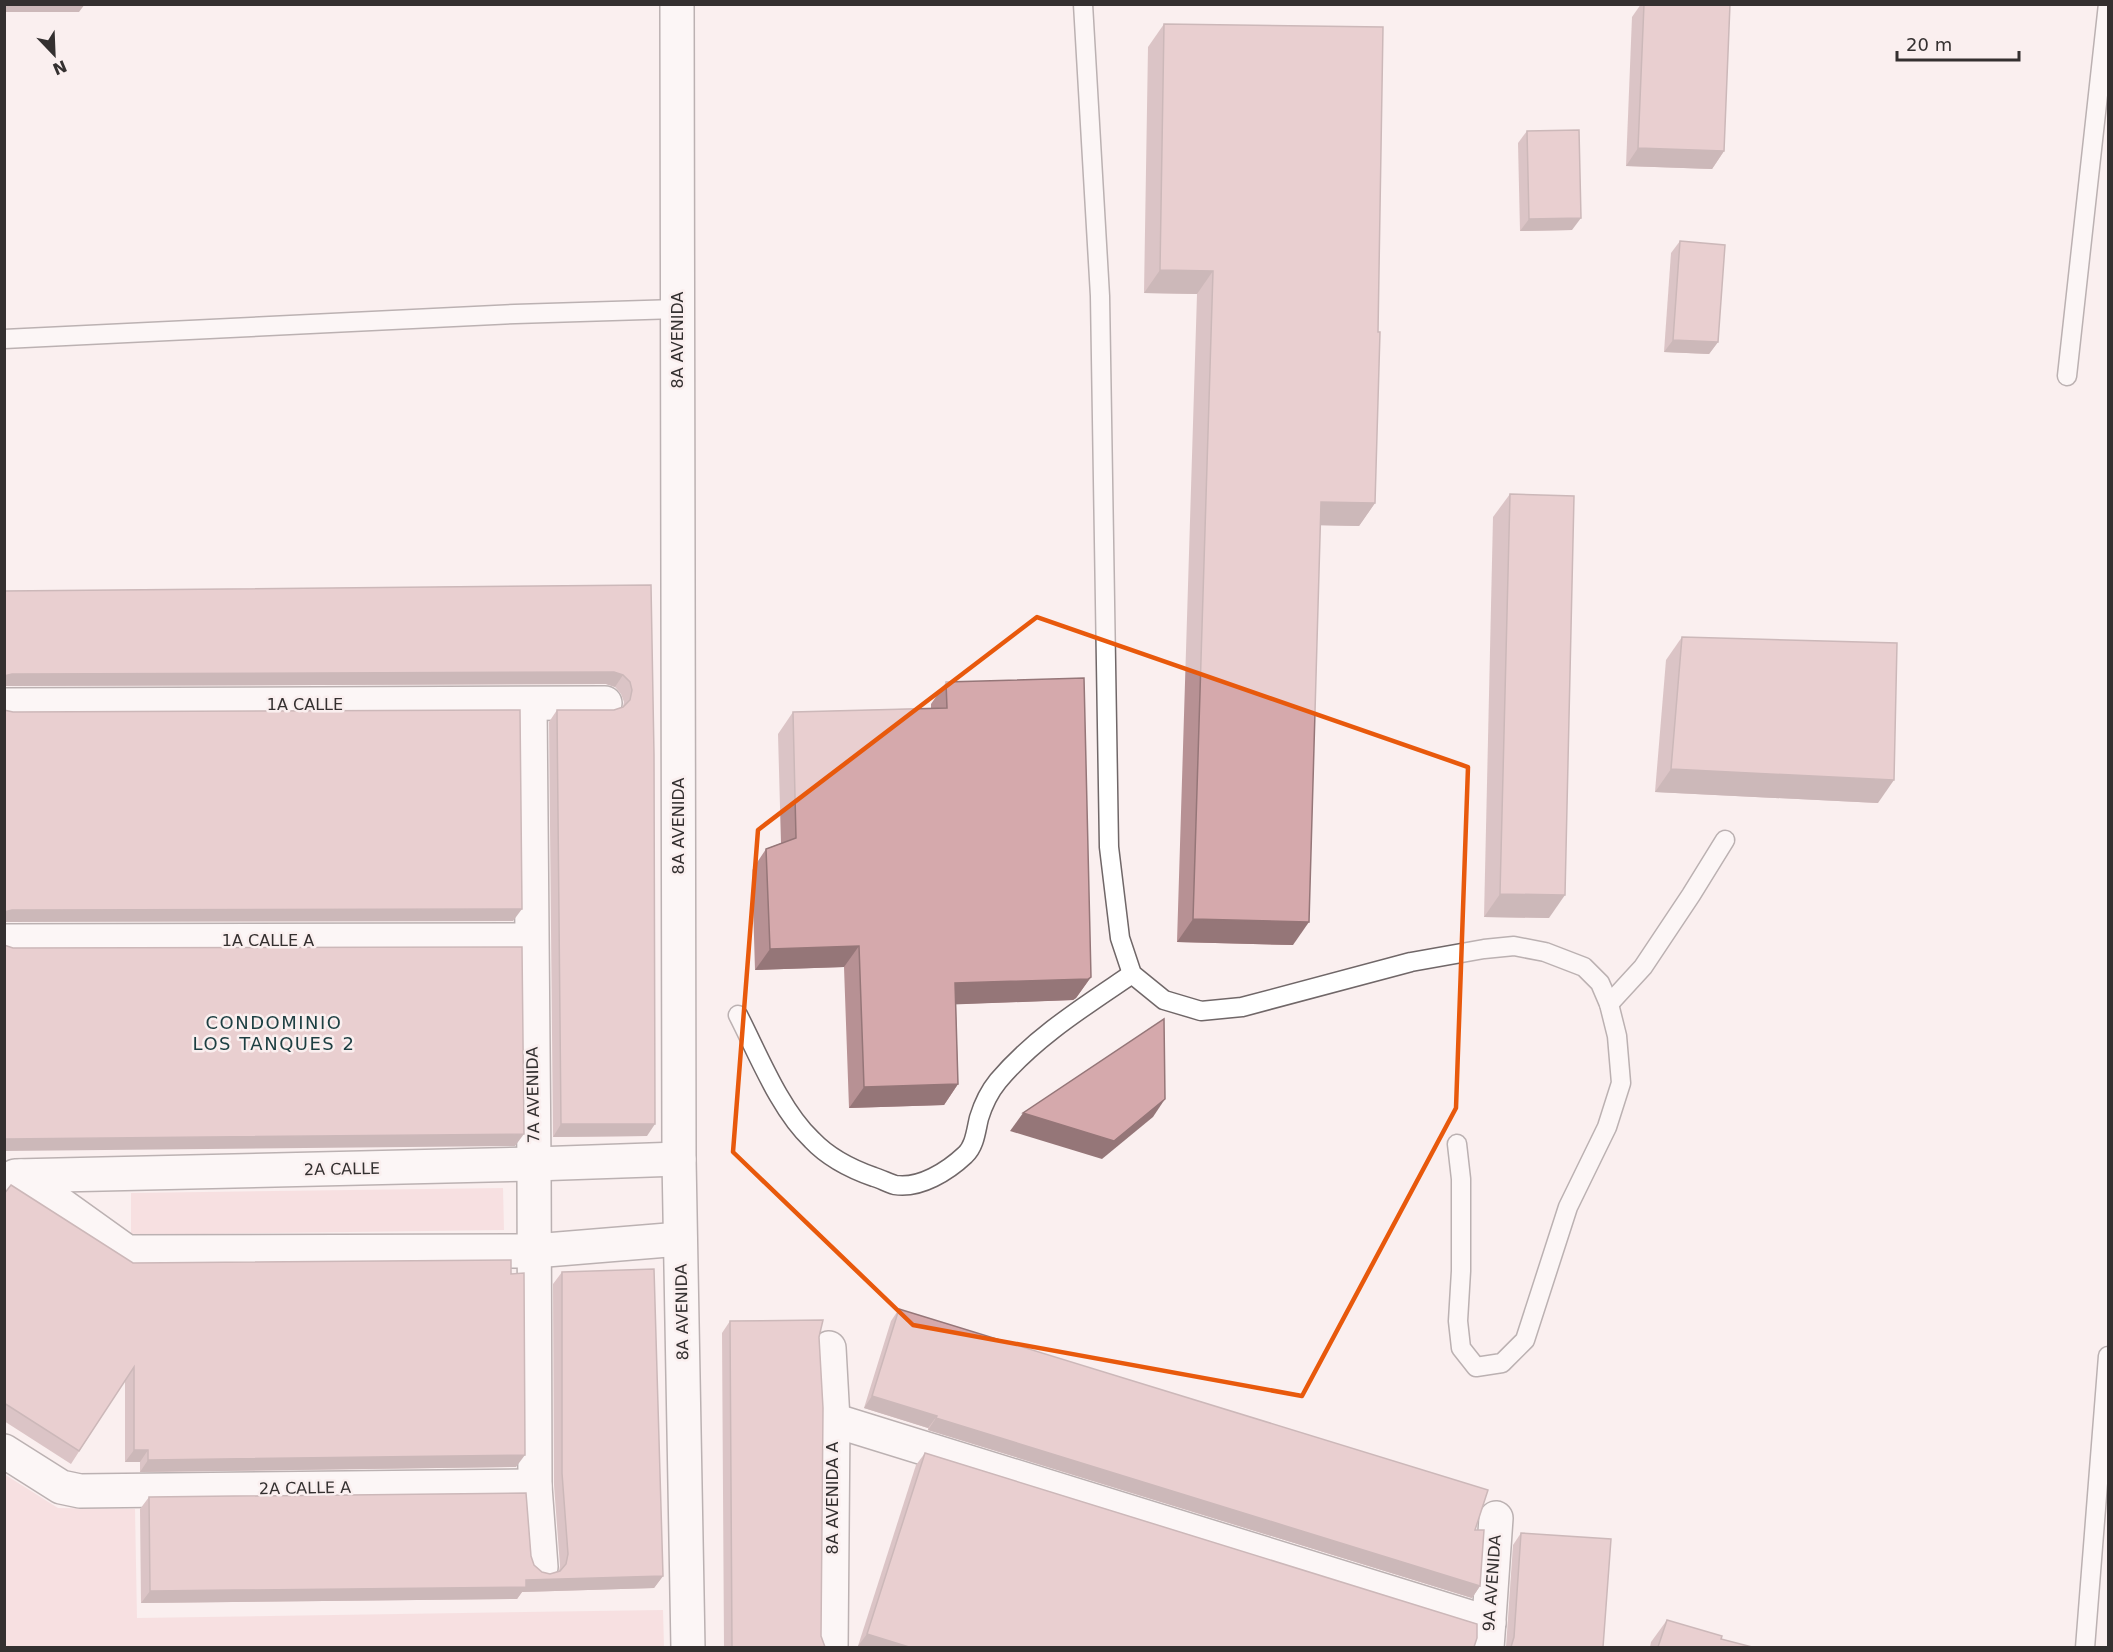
<svg xmlns="http://www.w3.org/2000/svg" width="2113" height="1652" font-family="'DejaVu Sans',sans-serif">
	<style>
		.green { fill: #f3cfd1 }
		.lines { fill: none; stroke-linecap: round; stroke-linejoin: round }
		.lane-casing { stroke: #706768; stroke-width: 21 }
		.street-casing { stroke: #706768; stroke-width: 36 }
		.lane { stroke: #fff; stroke-width: 18 }
		.street { stroke: #fff; stroke-width: 33 }
		.wall { fill: #b79194 }
		.shaded-wall { fill: #957678 }
		.building { fill: #d5a9ac; stroke: #957678; stroke-width: 1.5 }
		.marked { fill: none; stroke: #e8590c; stroke-width: 4.5; stroke-linejoin: round }
		.labels { text-anchor: middle; dominant-baseline: central; stroke-width: 5; stroke-linejoin: round; paint-order: stroke }
		.street-label { font-size: 16px; fill: #343030; stroke: #faefef }
		.neighbourhood-label { font-size: 18px; letter-spacing: 1.5px; fill: #1c3e41; stroke: #faefef }
	</style>
	<rect width="100%" height="100%" fill="#faefef"/>
	<!-- green -->
	<g class="green">
		<polygon points="503,1188 504,1230 131,1235 131,1193"/>
		<polygon points="4,1474 58,1508 135,1509 137,1618 663,1610 664,1647 5,1647"/>
	</g>
	<g class="lines">
		<!-- lane casing -->
		<g class="lane-casing">
			<g id="lane">
				<polyline points="1083,4 1100,296 1109,847 1120,938 1132,974 1164,1000 1201,1011 1242,1007 1411,962 1484,949 1514,946 1545,952 1584,967 1600,983 1609,1004 1617,1036 1621,1083 1607,1127 1568,1207 1525,1340 1502,1363 1476,1367 1461,1348 1458,1321 1461,1271 1461,1179 1457,1144"/>
				<polyline points="4,339 515,314 677,309"/>
				<polyline points="2067,376 2108,4"/>
				<polyline points="1609,1004 1643,967 1691,895 1725,840"/>
				<path d="M738,1015C758,1054 780,1110 812,1140C829,1158 851,1169 874,1177C881,1179 888,1183 895,1185C920,1189 948,1171 965,1155C975,1146 976,1130 979,1118C983,1105 989,1092 998,1081C1035,1037 1085,1006 1132,974"/>
				<polyline points="2085,1648 2108,1356"/>
			</g>
		</g>
		<!-- street casing -->
		<g class="street-casing">
			<g id="street">
				<polyline points="677,4 679,1159 688,1648"/>
				<polyline points="530,704 534,1164 535,1486"/>
				<polyline points="4,705 605,703"/>
				<polyline points="4,941 531,940"/>
				<polyline points="15,1176 534,1164 679,1159"/>
				<polyline points="21,1176 127,1252 534,1251 680,1239"/>
				<polyline points="829,1348 833,1420 831,1648"/>
				<polyline points="833,1420 1489,1623"/>
				<polyline points="4,1451 61,1487 80,1491 535,1486 541,1567"/>
				<polyline points="1487,1648 1496,1518"/>
			</g>
		</g>
		<!-- lane -->
		<use href="#lane" class="lane"/>
		<!-- street -->
		<use href="#street" class="street"/>
	</g>
	<!-- wall -->
	<g class="wall">
		<polygon points="1641,4 1730,4 1724,151 1712,169 1626,166 1632,17"/>
		<polygon points="1164,24 1375,503 1359,526 1320,525 1293,945 1177,942 1197,294 1144,293 1148,47"/>
		<polygon points="1527,131 1572,230 1520,231 1518,143"/>
		<polygon points="1680,241 1718,342 1709,354 1664,352 1671,253"/>
		<polygon points="1510,494 1549,918 1484,917 1493,517"/>
		<polygon points="651,585 647,1136 553,1137 549,722 557,710 614,710 623,707 624,702 621,694 615,687 606,684 4,686 4,591"/>
		<polygon points="1682,637 1878,803 1655,792 1666,660"/>
		<polygon points="946,682 1091,977 1076,998 1073,1000 956,1004 958,1084 944,1105 849,1108 844,967 755,970 752,870 766,849 781,843 778,734 793,712 931,708 931,704"/>
		<polygon points="4,1194 133,1263 516,1467 140,1472 140,1462 125,1462 125,1380 71,1464 4,1421"/>
		<polygon points="562,1272 663,1576 654,1588 522,1592 517,1599 141,1603 140,1509 149,1497 531,1556 534,1565 542,1572 550,1574 559,1571 560,1566 554,1485 553,1284"/>
		<polygon points="899,1309 1475,1530 1480,1586 1472,1598 928,1430 928,1428 864,1408 891,1321"/>
		<polygon points="730,1321 819,1337 821,1636 825,1647 724,1647 722,1333"/>
		<polygon points="925,1453 1477,1624 858,1646 916,1465"/>
		<polygon points="1521,1533 1603,1647 1506,1647 1513,1545"/>
		<polygon points="1667,1620 1721,1639 1752,1647 1650,1647 1651,1642"/>
	</g>
	<!-- shaded-wall -->
	<g class="shaded-wall">
		<polygon points="4,4 85,4 79,12 4,12"/>
		<polygon points="1638,148 1724,151 1712,169 1626,166"/>
		<polygon points="1581,218 1572,230 1520,231 1529,219"/>
		<polygon points="1160,270 1213,271 1197,294 1144,293"/>
		<polygon points="1673,340 1718,342 1709,354 1664,352"/>
		<polygon points="1321,502 1375,503 1359,526 1305,525"/>
		<polygon points="614,672 623,675 615,687 606,684 4,686 4,676 12,674"/>
		<polygon points="1671,769 1894,780 1878,803 1655,792"/>
		<polygon points="1500,894 1565,895 1549,918 1484,917"/>
		<polygon points="522,909 513,921 4,922 4,912 12,910"/>
		<polygon points="1193,919 1309,922 1293,945 1177,942"/>
		<polygon points="859,946 844,967 755,970 770,949"/>
		<polygon points="1091,977 1076,998 1073,1000 940,1005 955,983"/>
		<polygon points="958,1084 944,1105 849,1108 864,1087"/>
		<polygon points="1165,1099 1153,1117 1102,1159 1010,1131 1023,1113"/>
		<polygon points="561,1124 655,1124 647,1136 553,1137"/>
		<polygon points="524,1134 515,1146 4,1151 4,1139"/>
		<polygon points="872,1396 937,1416 928,1428 864,1408"/>
		<polygon points="936,1418 1480,1586 1472,1598 928,1430"/>
		<polygon points="134,1450 148,1450 140,1462 125,1462"/>
		<polygon points="525,1455 516,1467 140,1472 148,1460"/>
		<polygon points="663,1576 654,1588 522,1592 517,1599 141,1603 150,1591"/>
		<polygon points="867,1634 909,1647 862,1647 858,1646"/>
	</g>
	<!-- building -->
	<g class="building">
		<polygon points="1644,4 1730,4 1724,151 1638,148"/>
		<polygon points="1164,24 1383,27 1378,332 1380,332 1375,503 1321,502 1309,922 1193,919 1213,271 1160,270"/>
		<polygon points="1579,130 1581,218 1529,219 1527,131"/>
		<polygon points="1680,241 1725,245 1718,342 1673,340"/>
		<polygon points="1510,494 1574,496 1565,895 1500,894"/>
		<polygon points="651,585 654,755 655,1124 561,1124 557,710 614,710 623,707 630,700 632,690 630,682 623,675 614,672 12,674 4,676 4,591"/>
		<polygon points="1682,637 1897,643 1894,780 1671,769"/>
		<polygon points="1084,678 1091,977 1088,979 955,983 958,1084 864,1087 859,946 770,949 766,849 796,838 793,712 947,708 946,682"/>
		<polygon points="4,710 13,712 520,710 522,909 12,910 4,912"/>
		<polygon points="4,945 13,948 522,947 524,1134 4,1139"/>
		<polygon points="1164,1019 1165,1099 1114,1141 1023,1113"/>
		<polygon points="11,1185 133,1263 511,1260 511,1274 524,1273 525,1455 148,1460 148,1450 134,1450 134,1367 79,1451 4,1403 4,1194"/>
		<polygon points="654,1269 663,1576 526,1580 526,1587 150,1591 149,1497 526,1493 531,1556 534,1565 542,1572 550,1574 560,1571 566,1564 568,1554 562,1473 562,1272"/>
		<polygon points="899,1309 1488,1490 1475,1530 1484,1530 1480,1586 936,1418 937,1416 872,1396"/>
		<polygon points="823,1320 819,1337 823,1408 821,1636 825,1647 732,1647 730,1321"/>
		<polygon points="925,1453 1477,1624 1477,1638 1474,1647 909,1647 867,1634"/>
		<polygon points="1521,1533 1611,1539 1603,1647 1511,1647 1514,1637"/>
		<polygon points="1667,1620 1722,1636 1721,1639 1752,1647 1658,1647"/>
	</g>
	<!-- marked area -->
	<path d="M0 0H2113V1652H0ZM1037,617L1468,767L1456,1108L1302,1396L913,1325L733,1152L758,830Z" fill="#faefef" fill-opacity=".55" fill-rule="evenodd"/>
	<path class="marked" d="M1037,617L1468,767L1456,1108L1302,1396L913,1325L733,1152L758,830Z"/>
	<g class="labels">
		<!-- street labels -->
		<g class="street-label">
			<text transform="translate(677 340) rotate(-90)">8A AVENIDA</text>
			<text x="305" y="704">1A CALLE</text>
			<text transform="translate(678 826) rotate(-90)">8A AVENIDA</text>
			<text x="268" y="940">1A CALLE A</text>
			<text transform="translate(533 1095) rotate(-91)">7A AVENIDA</text>
			<text transform="translate(342 1169) rotate(-1)">2A CALLE</text>
			<text transform="translate(682 1312) rotate(-91)">8A AVENIDA</text>
			<text transform="translate(305 1488) rotate(-1)">2A CALLE A</text>
			<text transform="translate(832 1498) rotate(-90)">8A AVENIDA A</text>
			<text transform="translate(1492 1583) rotate(-86)">9A AVENIDA</text>
		</g>
		<!-- neighbourhood labels -->
		<g class="neighbourhood-label">
			<text x="274" y="1022">CONDOMINIO<tspan x="274" dy="21">LOS TANQUES 2</tspan></text>
		</g>
	</g>
	<!-- border -->
	<rect width="2113" height="1652" fill="none" stroke="#343030" stroke-width="12"/>
	<!-- north arrow -->
	<g transform="translate(54 54) rotate(157)" stroke="#faefef" stroke-width="4.5" paint-order="stroke">
	<path d="M0-4.5L10 22L0 15L-10 22Z" fill="#343030"/>
	<text y="-9" font-size="16" font-weight="bold" text-anchor="middle" fill="#343030">N</text>
	</g>
	<!-- scale -->
	<path d="M1897 51v9h122v-9" fill="none" stroke="#343030" stroke-width="3"/>
	<text x="1906" y="51" font-size="18" fill="#343030" stroke="#faefef" stroke-width="4.5" paint-order="stroke">20 m</text>
</svg>
